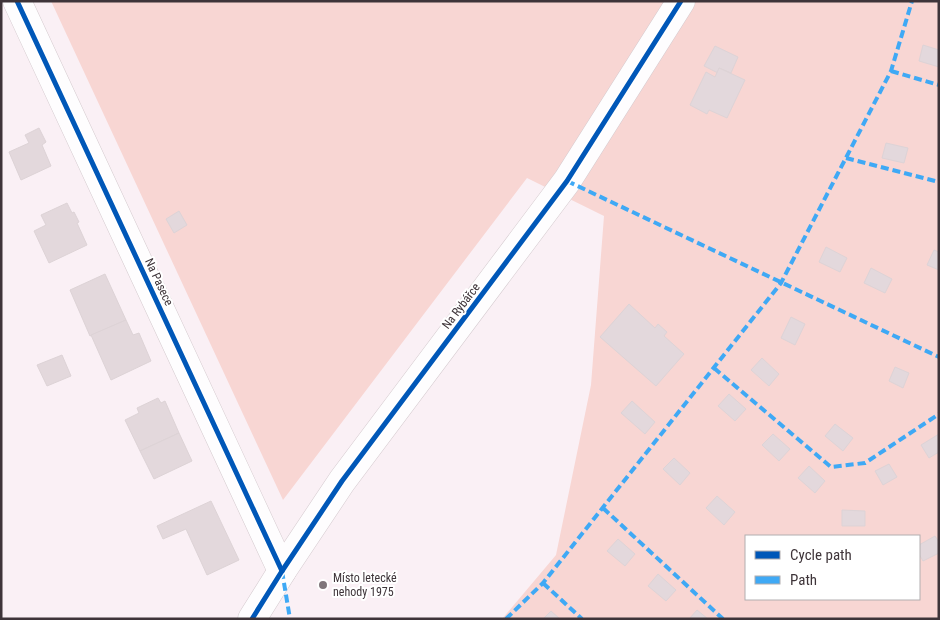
<svg xmlns="http://www.w3.org/2000/svg" width="940" height="620" font-family="'Roboto Condensed',sans-serif">
	<style>
		.green { fill: #f8d6d3; fill-rule: evenodd }
		.building { fill: #e3d8dc; stroke: #ddd3d6 }
		.lines { fill: none; stroke-linecap: round; stroke-linejoin: round }
		.minor-casing { stroke: #d4cace; stroke-width: 29 }
		.minor { stroke: #fefdfe; stroke-width: 28 }
		.quiet { stroke: #3fa9f5; stroke-width: 4; stroke-dasharray: 8 4; stroke-linecap: butt }
		.cycleway-casing { stroke: #fff; stroke-width: 8 }
		.cycleway { stroke: #0057b8; stroke-width: 5 }
		.poi-dot { fill: #80767b; stroke: #fff; stroke-width: 2 }
		.labels { text-anchor: middle; dominant-baseline: central; stroke-width: 4; stroke-linejoin: round; paint-order: stroke }
		.street-label { font-size: 12px; fill: #3e3439; stroke: #fff }
		.poi-label { font-size: 12px; fill: #3e3439; stroke: #fff; text-anchor: start }
	</style>
	<rect width="100%" height="100%" fill="#faf0f5"/>
	<!-- green -->
	<path class="green" d="M51,1H939V619H502L556,555L591,385L604,216L527,178L283,500ZM746,536H919V599H746Z"/>
	<!-- building -->
	<g class="building">
		<polygon points="923,45 939,50 939,67 919,61"/>
		<polygon points="715,46 738,57 731,73 719,68 718,73 704,66"/>
		<polygon points="719,68 745,80 727,118 709,110 707,114 690,105 706,72 715,77"/>
		<polygon points="39,128 46,142 42,145 51,166 21,180 9,152 29,143 25,135"/>
		<polygon points="886,143 908,148 904,163 882,158"/>
		<polygon points="67,203 72,213 74,212 79,222 77,223 87,245 49,263 34,231 46,225 41,215"/>
		<polygon points="179,211 187,225 174,233 166,219"/>
		<polygon points="826,247 847,258 840,272 819,262"/>
		<polygon points="934,250 939,252 939,270 927,265"/>
		<polygon points="871,268 892,279 885,293 864,283"/>
		<polygon points="105,274 126,320 90,336 70,290"/>
		<polygon points="629,304 655,328 658,324 667,332 664,336 684,354 656,386 600,337"/>
		<polygon points="791,317 805,324 795,345 781,338"/>
		<polygon points="126,320 133,335 139,333 151,361 111,380 91,335"/>
		<polygon points="62,355 71,376 47,386 37,365"/>
		<polygon points="762,358 779,374 769,386 751,370"/>
		<polygon points="895,367 909,373 903,388 889,381"/>
		<polygon points="729,394 746,409 735,421 718,406"/>
		<polygon points="158,398 161,403 165,401 179,433 140,451 125,420 139,413 137,408"/>
		<polygon points="632,401 655,422 645,434 621,413"/>
		<polygon points="835,424 853,438 843,451 825,436"/>
		<polygon points="179,433 192,461 154,479 140,451"/>
		<polygon points="773,434 790,449 779,461 762,445"/>
		<polygon points="939,434 939,452 929,458 921,445"/>
		<polygon points="674,458 690,473 680,485 663,469"/>
		<polygon points="889,464 897,477 883,485 875,471"/>
		<polygon points="809,466 825,481 815,493 798,478"/>
		<polygon points="717,496 735,512 724,525 706,508"/>
		<polygon points="211,501 239,560 207,575 186,529 163,539 157,526"/>
		<polygon points="842,510 865,511 865,526 842,526"/>
		<polygon points="935,536 939,542 939,553 923,561 919,554 919,545"/>
		<polygon points="618,539 635,554 625,566 607,551"/>
		<polygon points="658,574 676,590 666,601 648,586"/>
		<polygon points="697,610 708,619 689,619"/>
		<polygon points="551,611 560,619 543,619"/>
	</g>
	<g class="lines">
		<!-- minor casing -->
		<g class="minor-casing">
			<g id="minor">
				<polyline points="17,1 282,571"/>
				<polyline points="252,619 282,571 342,481 567,181 681,1"/>
			</g>
		</g>
		<!-- minor -->
		<use href="#minor" class="minor"/>
		<!-- quiet -->
		<g class="quiet">
			<polyline points="891,71 939,85"/>
			<polyline points="846,158 939,182"/>
			<polyline points="567,181 939,357"/>
			<polyline points="714,368 831,467 865,463 939,414"/>
			<polyline points="603,508 723,619"/>
			<polyline points="282,571 290,619"/>
			<polyline points="543,583 582,619"/>
			<polyline points="506,619 543,583 781,283 891,71 912,1"/>
		</g>
		<!-- cycleway casing -->
		<g class="cycleway-casing">
			<g id="cycleway">
				<polyline points="17,1 282,571"/>
				<polyline points="252,619 282,571 342,481 567,181 681,1"/>
			</g>
		</g>
		<!-- cycleway -->
		<use href="#cycleway" class="cycleway"/>
	</g>
	<!-- markers -->
	<circle class="poi-dot" cx="323" cy="585" r="5"/>
	<g class="labels">
		<!-- street labels -->
		<g class="street-label">
			<text transform="translate(159 282) rotate(65)">Na Pasece</text>
			<text transform="translate(461 306) rotate(-53)">Na Rybářce</text>
		</g>
		<!-- poi labels -->
		<g class="poi-label">
			<text x="333" y="578">Místo letecké<tspan x="333" dy="14">nehody 1975</tspan></text>
		</g>
	</g>
	<!-- border -->
	<rect width="940" height="620" fill="none" stroke="#3e3439" stroke-width="5"/>
	<!-- legend -->
	<rect x="745" y="535" width="175" height="65" fill="#ffffff" stroke="#b2aeb0"/>
	<rect x="755" y="551" width="25" height="8" fill="#0057b8" stroke="#b2aeb0"/>
	<text x="790" y="560" font-size="15" fill="#3e3439">Cycle path</text>
	<rect x="755" y="576" width="25" height="8" fill="#3fa9f5" stroke="#b2aeb0"/>
	<text x="790" y="585" font-size="15" fill="#3e3439">Path</text>
</svg>
